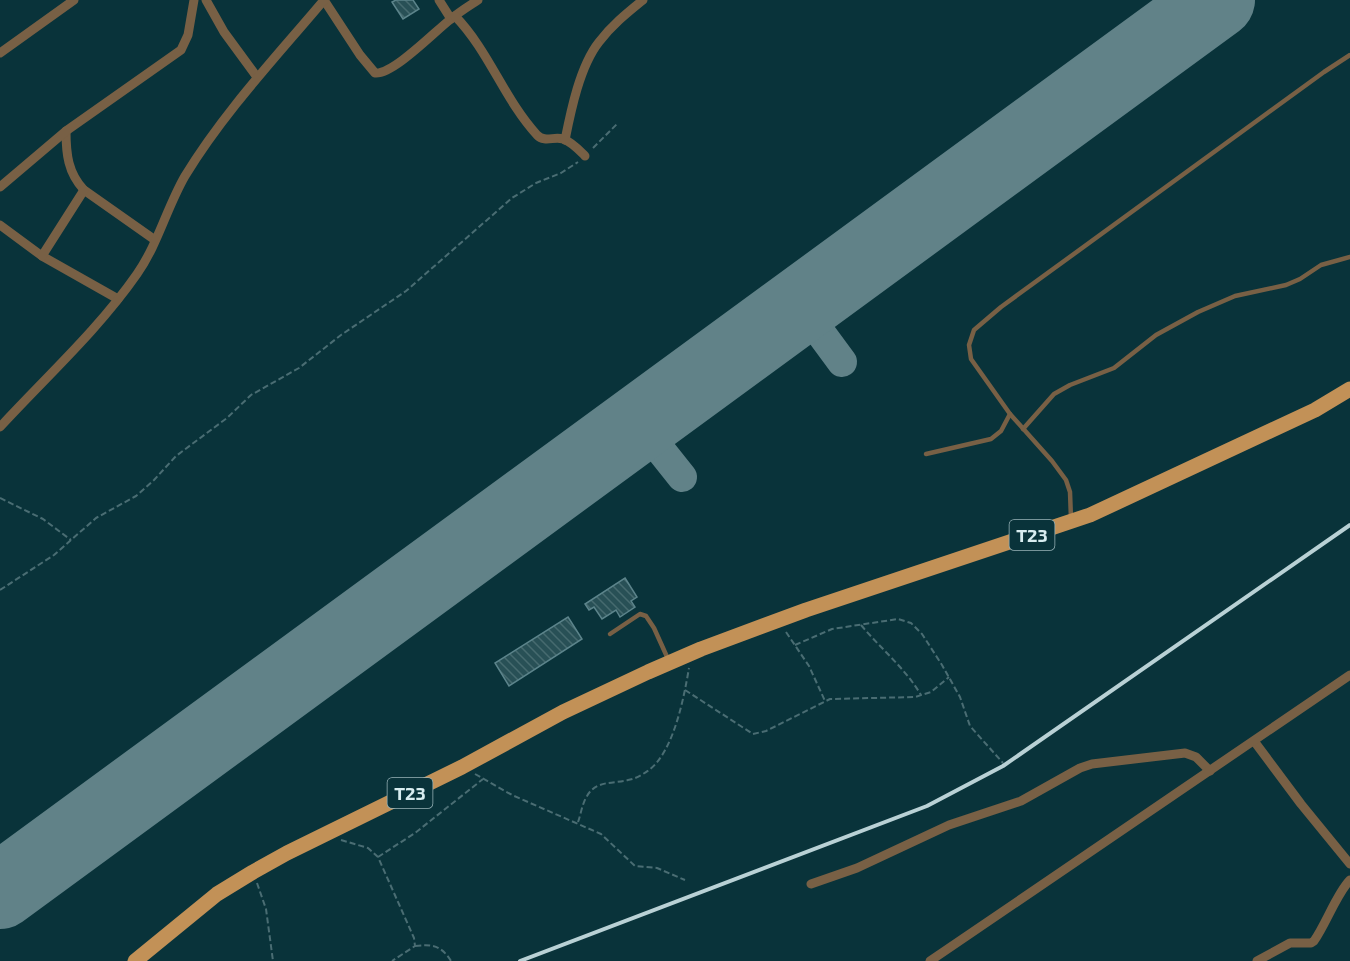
<svg xmlns="http://www.w3.org/2000/svg" width="1350" height="961" font-family="'Exo 2',sans-serif">
	<style>
		.lines { fill: none; stroke-linecap: round; stroke-linejoin: round }
		.taxiway { stroke: #618288; stroke-width: 30 }
		.runway { stroke: #618288; stroke-width: 76 }
		.building { fill: url(#building-back-hatch); stroke: #5c848b; stroke-width: 1.5 }
		.path { stroke: #4a6d73; stroke-width: 2; stroke-dasharray: 6 3; stroke-linecap: butt }
		.service { stroke: #786045; stroke-width: 4.5 }
		.minor { stroke: #786045; stroke-width: 9 }
		.primary { stroke: #c29157; stroke-width: 15 }
		.rail { stroke: #b9d1d5; stroke-width: 4 }
		.labels { text-anchor: middle; dominant-baseline: central; stroke-width: 4.5; stroke-linejoin: round; paint-order: stroke }
		.shield { fill: #09333a; stroke: #9ab5b9; stroke-width: 1.5 }
		.shield-label { font-size: 18px; font-weight: bold; fill: #d8edf0 }
	</style>
	<defs>
		<pattern id="building-back-hatch" width="6" height="6" patternUnits="userSpaceOnUse" patternTransform="scale(1.5)"><rect width="6" height="6" fill="#285056"/><path d="M-1 5l2 2M0 0l6 6M5-1l2 2" fill="none" stroke="#466a6f"/></pattern>
	</defs>
	<rect width="100%" height="100%" fill="#09333a"/>
	<g class="lines">
		<!-- taxiway -->
		<g class="taxiway">
			<polyline points="800,305 842,362"/>
			<polyline points="639,423 682,477"/>
		</g>
		<!-- runway -->
		<polyline class="runway" points="0,891 1217,0"/>
	</g>
	<!-- building -->
	<g class="building">
		<polygon points="396,0 413,0 419,9 403,19 392,2"/>
		<polygon points="625,578 637,597 631,601 635,607 620,617 616,610 602,619 594,607 589,610 585,604"/>
		<polygon points="568,617 582,639 509,686 495,663"/>
	</g>
	<g class="lines">
		<!-- path -->
		<g class="path">
			<polyline points="593,148 618,123"/>
			<polyline points="0,498 43,519 71,540"/>
			<polyline points="0,590 54,555 96,518 136,496 154,480 176,456 227,418 251,395 299,368 341,335 406,291 512,198 536,183 561,173 578,162"/>
			<path d="M861,625C881,649 905,668 921,695"/>
			<polyline points="786,632 809,666 825,701"/>
			<polyline points="795,645 832,629 898,619 911,623 922,634 942,665 960,697 970,726 1003,763"/>
			<polyline points="685,690 753,734 766,731 830,699 915,697 931,692 949,677"/>
			<polyline points="475,774 512,795 601,834 635,866 657,868 685,880"/>
			<path d="M578,822C581,814 582,804 587,796C596,780 613,784 628,780C636,779 643,774 649,770C674,751 684,697 689,668"/>
			<polyline points="341,840 368,848 378,857 414,938 415,946 392,961"/>
			<polyline points="378,857 415,833 483,779"/>
			<polyline points="257,883 266,909 273,961"/>
			<path d="M415,946C432,944 441,945 451,961"/>
		</g>
		<!-- service -->
		<g class="service">
			<polyline points="1023,429 1054,394 1070,385 1114,368 1156,335 1198,312 1235,296 1286,285 1300,279 1321,265 1350,257"/>
			<polyline points="926,454 991,439 1001,431 1010,414"/>
			<polyline points="1071,519 1070,492 1066,480 1052,461 1010,414 971,359 969,345 974,330 1001,307 1324,72 1350,55"/>
			<polyline points="610,634 640,614 646,616 654,628 668,659"/>
		</g>
		<!-- minor -->
		<g class="minor">
			<polyline points="206,0 224,32 257,77"/>
			<path d="M324,0L360,55L375,73C393,75 435,31 451,19C459,12 469,6 478,0"/>
			<polyline points="439,0 451,19"/>
			<path d="M455,16C489,51 504,99 537,135C545,143 554,136 563,139C572,142 579,150 585,156"/>
			<polyline points="0,53 74,0"/>
			<path d="M66,131C66,154 68,173 84,190L155,240"/>
			<path d="M565,140C571,110 580,66 599,42C612,25 627,13 643,0"/>
			<polyline points="0,187 66,131 181,50 188,35 194,0"/>
			<polyline points="0,225 42,256 118,299"/>
			<polyline points="42,256 84,190"/>
			<path d="M0,427C46,377 98,330 137,274C158,244 167,207 185,176C224,112 276,57 324,0"/>
			<polyline points="1254,741 1301,804 1350,864"/>
			<polyline points="811,884 857,868 949,825 1021,801 1080,768 1092,764 1185,753 1196,757 1210,771"/>
			<polyline points="930,961 1350,675"/>
			<path d="M1257,961L1290,943H1311L1314,941C1326,924 1337,893 1350,880"/>
		</g>
		<!-- primary -->
		<polyline class="primary" points="135,961 217,894 253,872 287,853 462,767 563,712 648,672 701,649 806,610 1090,515 1315,410 1350,389"/>
		<!-- rail -->
		<polyline class="rail" points="520,961 927,806 1003,766 1350,525"/>
	</g>
	<g class="labels">
		<!-- shield labels -->
		<g class="shield">
			<rect x="1009.5" y="520" width="45" height="30" rx="4.5"/>
			<rect x="387.5" y="778" width="45" height="30" rx="4.5"/>
		</g>
		<g class="shield-label">
			<text x="1032" y="535">T23</text>
			<text x="410" y="793">T23</text>
		</g>
	</g>
</svg>
